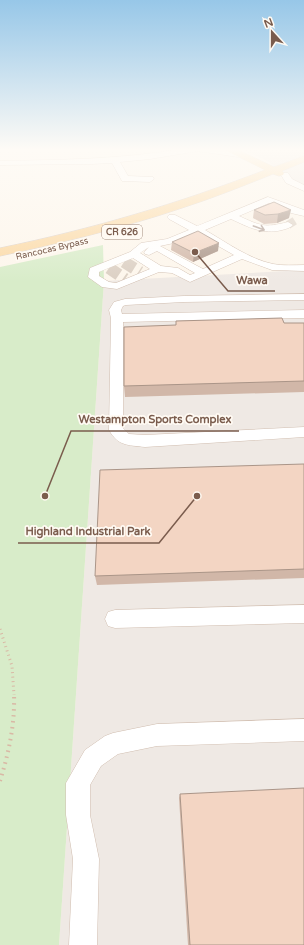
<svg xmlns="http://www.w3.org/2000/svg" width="304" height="945" font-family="'Varela Round',sans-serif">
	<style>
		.industrial { fill: #efe9e4 }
		.green { fill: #d8ecc9 }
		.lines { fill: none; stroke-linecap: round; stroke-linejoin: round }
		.minor-tunnel-far1 { stroke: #dcd0c4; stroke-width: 8; stroke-dasharray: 8 4.5; stroke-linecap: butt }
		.minor-tunnel { stroke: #dcd0c4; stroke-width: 12; stroke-dasharray: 12 5.5; stroke-linecap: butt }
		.minor-casing { stroke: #d1beb0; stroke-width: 1 }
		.major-casing { stroke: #dad1cd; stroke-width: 1 }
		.path-far1 { stroke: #d9b8a5; stroke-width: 3; stroke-dasharray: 1 3.5; stroke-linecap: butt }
		.path { stroke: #d9b8a5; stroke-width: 4; stroke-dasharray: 1.5 4.5; stroke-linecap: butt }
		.minor { fill: #fff; fill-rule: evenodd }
		.major { fill: #fbd9a5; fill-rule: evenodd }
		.wall { fill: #d1b7a8 }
		.shaded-wall { fill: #aa9588 }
		.building { fill: #f3d5c3; stroke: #aa9588 }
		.oneway { stroke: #af9d94 }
		.labels { text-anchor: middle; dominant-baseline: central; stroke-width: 3.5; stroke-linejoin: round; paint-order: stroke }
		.shield { fill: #fffaf3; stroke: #a28b7f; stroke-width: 1 }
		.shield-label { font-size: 9px; font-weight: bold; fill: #7a5c4d }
		.far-street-label { font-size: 9px; fill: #7a5c4d; stroke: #fffaf3 }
		.leader { fill: none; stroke: #7a5c4d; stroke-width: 1.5 }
		.callout-dot { fill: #7a5c4d; stroke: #fffaf3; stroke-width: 1.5 }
		.callout-label { font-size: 11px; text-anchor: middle; font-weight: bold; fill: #7a5c4d; stroke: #fffaf3; stroke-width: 3.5; stroke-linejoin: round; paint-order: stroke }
	</style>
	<rect width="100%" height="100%" fill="#fdf6ec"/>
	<!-- industrial -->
	<g class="industrial">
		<polygon points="242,149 304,149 304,186 283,176 269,162"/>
		<polygon points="304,270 304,945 59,945 104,281"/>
	</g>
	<!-- green -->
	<polygon class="green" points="103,245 104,281 59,945 0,945 0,267"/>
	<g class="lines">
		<!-- minor-tunnel-far1 -->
		<polyline class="minor-tunnel-far1" points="288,225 296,220"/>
		<!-- minor-tunnel -->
		<g class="minor-tunnel">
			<polyline points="124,262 140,272"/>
			<polyline points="109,268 125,279"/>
		</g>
		<!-- minor casing -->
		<g class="minor-casing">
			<g id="minor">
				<path d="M182,149C195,149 233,147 242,155L238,157L198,151L150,159L120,162L128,176L153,177L154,179L150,182L122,181L112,163L91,164L0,165V161C61,160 122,159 182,149Z"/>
				<polygon points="282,173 288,173 292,179 304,185 304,191 286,183 281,175"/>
				<path d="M268,197L304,210V216L291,213L269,203L239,216C261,226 264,228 288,222L293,225C290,228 286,229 282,230C263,235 248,227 231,219L205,230C226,242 249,259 273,264C283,266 294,265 304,265V271L272,270L242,259L190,282L172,273L159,272L117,289L102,287L88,277L90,268L130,252L141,243L167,239L189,230L169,219L167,217L169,215H175L197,226ZM197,234L234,255L203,269L160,246L174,243ZM149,247L144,252L145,254L149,255L157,251L195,273L190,275L178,268L161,266L140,253ZM133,258L150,269L116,283L109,282L99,276V272Z"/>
				<path d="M304,294V300L184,302L126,305L123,306L121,310L122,314L304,310V318L123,322V428L129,434L145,435L304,427V437L145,447C128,445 118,446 109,430L111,318L109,310L114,302L125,299L184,296Z"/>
				<polygon points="304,605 304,623 115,628 108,626 105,619 108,612 115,610"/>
				<polygon points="304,719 304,741 157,746 118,754 101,766 90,785 90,815 99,859 97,945 69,945 73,859 66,815 66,783 85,750 105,736 113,733 157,724"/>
			</g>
		</g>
		<!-- major casing -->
		<g class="major-casing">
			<path id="major" d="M223,149H236L274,167L304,156V162L282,171L284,173L283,175L279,176L273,174C243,186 213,198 182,208C123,228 61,243 0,256V248C92,229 177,204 265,170Z"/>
		</g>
		<!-- path-far1 -->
		<polyline class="path-far1" points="0,629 12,666 14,695"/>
		<!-- path -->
		<path class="path" d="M0,781C9,752 15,724 14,694"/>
		<!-- minor -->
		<use href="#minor" class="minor"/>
		<!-- major -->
		<use href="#major" class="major"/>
	</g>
	<!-- wall -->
	<g class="wall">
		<polygon points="274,202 289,218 277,223 264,224 253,218 254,210"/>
		<polygon points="172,242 218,251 193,262 171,250"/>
		<polygon points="176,321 284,323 304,323 304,392 125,397 124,386 176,325"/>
		<polygon points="304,464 304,578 97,585 95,576"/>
		<polygon points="180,794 304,945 188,945 179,798"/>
	</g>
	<!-- shaded-wall -->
	<g class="shaded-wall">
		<polygon points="291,210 289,218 277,223 278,214"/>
		<polygon points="219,243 218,251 193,262 194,253"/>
	</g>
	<!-- building -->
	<g class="building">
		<polygon points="274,202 291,210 278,214 265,215 254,210"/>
		<polygon points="198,231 219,243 194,253 172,242"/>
		<polygon points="282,318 284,323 304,323 304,381 124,386 124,327 176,325 176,321"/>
		<polygon points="304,464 304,569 95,576 100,470"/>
		<polygon points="304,788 304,945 190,945 180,794"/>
	</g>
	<!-- one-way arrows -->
	<defs><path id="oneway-shaft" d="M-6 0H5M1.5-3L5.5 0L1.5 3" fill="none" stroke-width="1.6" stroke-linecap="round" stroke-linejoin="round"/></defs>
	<use class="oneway" href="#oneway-shaft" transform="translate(259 228) rotate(20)"/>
	<!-- sky -->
	<linearGradient id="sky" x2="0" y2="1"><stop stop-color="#97c7e8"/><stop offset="0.53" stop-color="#fefbf6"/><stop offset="1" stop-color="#fefbf6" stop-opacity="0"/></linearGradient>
	<rect width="304" height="282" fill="url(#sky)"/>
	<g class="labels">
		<!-- shield labels -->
		<rect class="shield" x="102" y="225" width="40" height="14" rx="3"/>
		<g class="shield-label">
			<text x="122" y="232">CR 626</text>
		</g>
		<!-- far-street labels -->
		<g class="far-street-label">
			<text transform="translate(52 249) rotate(-13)">Rancocas Bypass</text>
		</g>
	</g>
	<!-- callouts -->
	<path class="leader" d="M195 252L228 291H275M45 496L71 431H239M197 496L159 543H18"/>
	<g class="callout-dot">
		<circle cx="195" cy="252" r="4"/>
		<circle cx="45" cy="496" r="4"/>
		<circle cx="197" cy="496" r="4"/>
	</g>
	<g class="callout-label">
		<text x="252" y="284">Wawa</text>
		<text x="155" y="423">Westampton Sports Complex</text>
		<text x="88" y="535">Highland Industrial Park</text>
	</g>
	<!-- north arrow -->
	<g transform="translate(272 32) rotate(339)" stroke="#fffaf3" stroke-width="3" paint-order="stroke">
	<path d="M0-3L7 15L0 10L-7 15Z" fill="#7a5c4d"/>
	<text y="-6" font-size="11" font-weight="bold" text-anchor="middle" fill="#7a5c4d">N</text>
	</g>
</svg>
